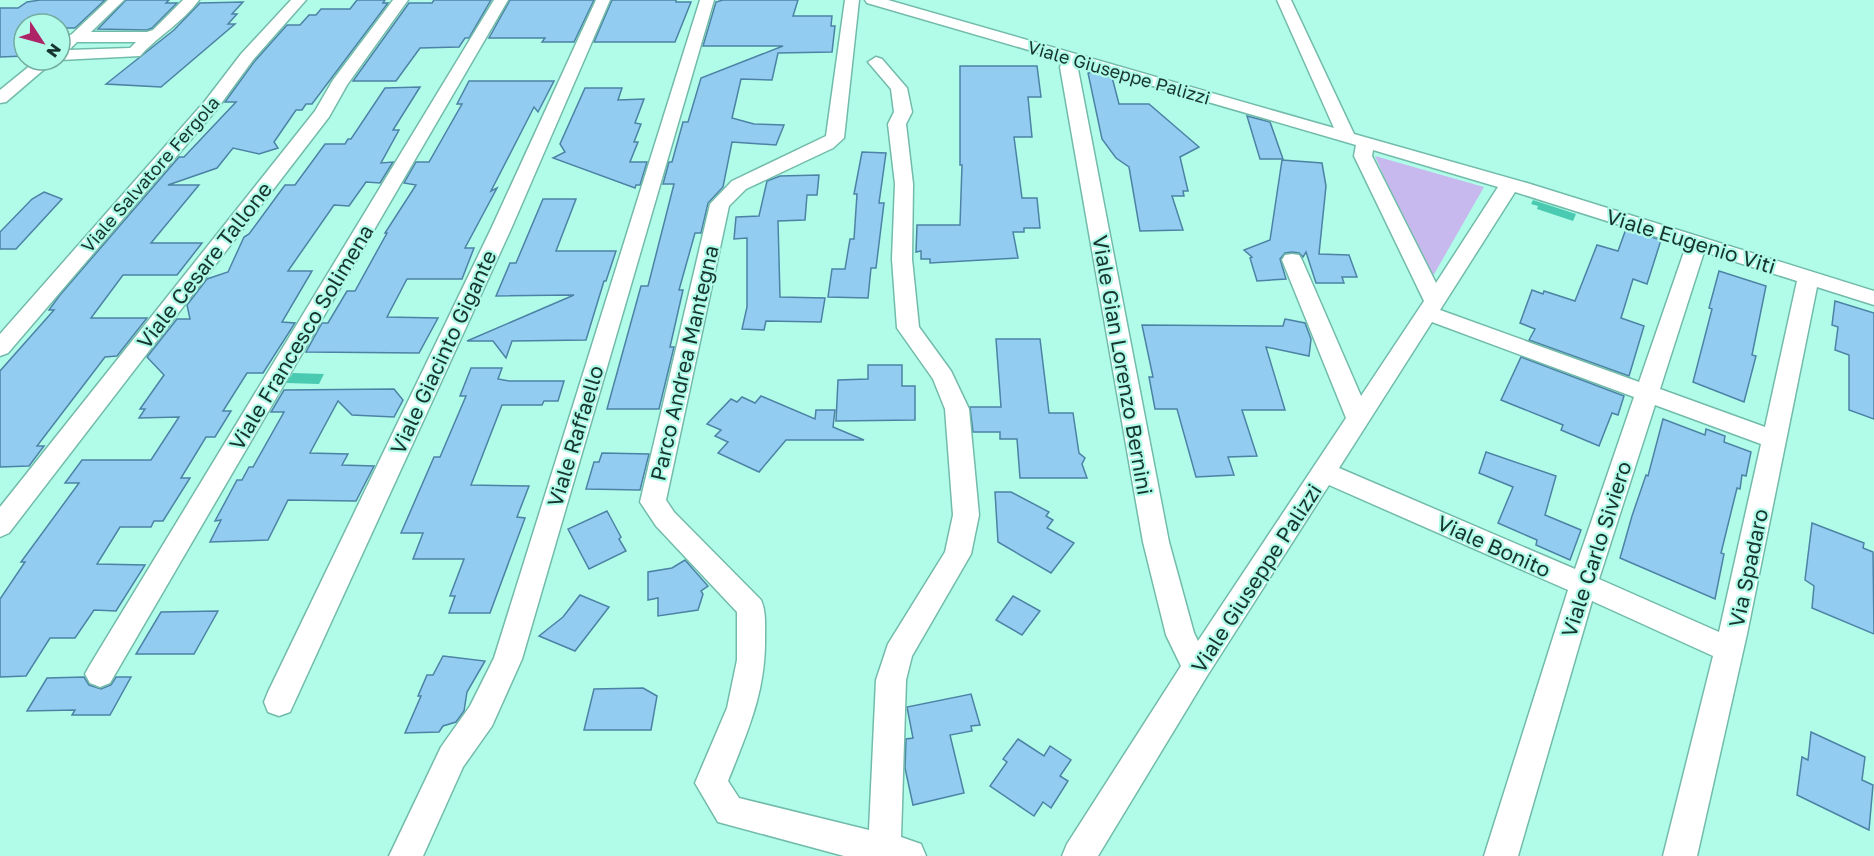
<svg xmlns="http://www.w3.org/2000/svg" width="1874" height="856" font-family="'Golos Text',sans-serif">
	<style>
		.green { fill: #c7b9ee }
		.water { fill: #4acab0 }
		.building { fill: #92ccf0; stroke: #4c83a5; stroke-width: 1.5 }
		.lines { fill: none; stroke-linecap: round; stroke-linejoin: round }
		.minor-casing { stroke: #72bbaa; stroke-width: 3 }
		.minor { fill: #fff; fill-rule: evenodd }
		.labels { text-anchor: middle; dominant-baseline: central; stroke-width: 4.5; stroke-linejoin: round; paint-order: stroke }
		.far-street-label { font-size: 18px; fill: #16352e; stroke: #b1fce9 }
		.street-label { font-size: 21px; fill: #16352e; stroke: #b1fce9 }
	</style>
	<rect width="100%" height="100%" fill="#b1fce9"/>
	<!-- green -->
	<polygon class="green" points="1375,156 1484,187 1433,276 1423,268"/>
	<!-- water -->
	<g class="water">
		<polygon points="1533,200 1576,214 1573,221 1537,209 1538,206 1531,204"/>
		<polygon points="293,373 324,374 319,384 286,383"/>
	</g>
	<!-- building -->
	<g class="building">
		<polygon points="40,0 105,0 75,28 60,28 60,24 24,24 24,56 0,57 0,8 18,8 27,2"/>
		<polygon points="126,0 169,0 166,3 177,3 152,28 147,30 98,29"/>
		<polygon points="357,0 385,0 383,3 388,3 312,104 306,104 302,110 296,110 274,142 278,148 259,154 233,148 217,168 168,185 199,185 151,243 202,243 177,275 123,275 91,318 147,318 117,356 105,357 37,446 44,446 29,466 0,467 0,371 54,310 49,310 60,295 179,157 184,157 236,102 225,102 254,62 287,25 300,25 309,15 316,15 321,9 350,9"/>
		<polygon points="434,0 491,0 469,38 465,38 459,47 420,48 396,81 353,81 409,3 432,3"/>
		<polygon points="510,0 594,0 574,42 542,42 545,38 489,38"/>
		<polygon points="612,0 676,0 676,2 691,2 675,42 594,42"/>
		<polygon points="723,0 798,0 793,16 832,16 831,26 835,26 832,52 778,53 772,80 741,79 732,118 754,124 784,125 776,145 732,142 723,187 708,203 701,233 695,233 679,290 683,290 670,347 674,347 659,409 607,409 641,286 648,286 674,184 663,184 669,162 672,162 683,122 688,122 701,78 783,46 703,46 716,2"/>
		<polygon points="243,2 232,14 237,14 228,24 235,24 161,87 106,84 174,30 200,3"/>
		<polygon points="960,66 1037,66 1041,97 1028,97 1032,137 1014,137 1022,198 1037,198 1040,228 1024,228 1024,232 1013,232 1018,258 930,263 930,259 921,259 921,251 916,252 917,225 960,225 962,165 960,165"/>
		<polygon points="1098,72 1112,77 1119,104 1149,104 1199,147 1180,157 1188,191 1183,191 1184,196 1172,196 1183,230 1140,231 1129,167 1116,158 1102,139 1088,73"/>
		<polygon points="469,81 554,81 538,112 534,107 491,191 497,188 465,248 474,248 462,279 407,279 387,317 438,318 419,353 306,352 322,323 328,323 347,291 355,291 387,233 385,233 416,185 404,183 416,162 429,162 462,104 457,104"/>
		<polygon points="420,87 393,130 399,130 381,163 393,162 380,183 366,182 349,206 334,205 288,271 312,271 282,322 295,323 263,373 247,373 223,411 231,411 215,437 206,437 181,478 190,478 163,521 154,521 151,527 120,527 97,564 145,565 116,611 94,610 75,638 50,638 26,676 0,677 0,599 25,562 21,562 79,483 65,483 82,460 151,460 179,417 139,418 145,409 140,409 164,375 147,357 177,319 190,319 187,305 207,279 228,272 244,237 249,234 285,185 295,185 325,144 345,144 348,139 351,139 385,88"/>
		<polygon points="585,88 622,88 618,100 644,99 635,123 641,124 634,142 638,142 630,162 647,162 640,185 636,185 635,188 553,158 565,152 560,144"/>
		<polygon points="1247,116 1270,122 1283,159 1260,159"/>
		<polygon points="862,152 886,153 879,203 884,203 876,268 871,268 868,298 828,297 832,269 845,269 850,239 854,239 857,194 854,194"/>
		<polygon points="1282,160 1322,163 1326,186 1319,254 1349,255 1357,277 1342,277 1344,283 1316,283 1306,252 1303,257 1299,253 1292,252 1285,253 1280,259 1286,279 1257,281 1250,258 1252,257 1244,250 1270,240"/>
		<polygon points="819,175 817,195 807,195 805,220 778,221 780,297 825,298 821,322 766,321 764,330 742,329 747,307 747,238 734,239 736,217 759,216 767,181 780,176"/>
		<polygon points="44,192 62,199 16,249 0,249 0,232 32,199"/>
		<polygon points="543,199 576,199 556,251 616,251 606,281 604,281 586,340 512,341 506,358 493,341 467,341 574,295 496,296 510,263 516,263"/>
		<polygon points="1626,229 1661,240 1647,284 1633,279 1621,318 1644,326 1629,376 1529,340 1535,329 1520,323 1532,290 1543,294 1544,291 1575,301 1597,245 1618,251"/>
		<polygon points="1719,271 1766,286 1752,355 1756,356 1744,402 1693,382 1712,309 1709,308"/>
		<polygon points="1835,301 1874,313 1874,419 1849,410 1849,355 1835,350 1838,327 1832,325"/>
		<polygon points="1285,319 1305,323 1311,339 1309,356 1266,347 1285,410 1242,410 1257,456 1228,457 1234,475 1196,477 1177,409 1155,409 1149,377 1153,377 1142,325 1283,326"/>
		<polygon points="996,339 1040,339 1049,413 1073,413 1079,453 1085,458 1082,464 1087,478 1020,478 1017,439 1000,439 1000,432 973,432 970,407 1001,407"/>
		<polygon points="1521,357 1624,396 1618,415 1612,413 1599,446 1561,430 1563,425 1501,400"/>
		<polygon points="868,365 902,365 902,386 915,386 915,420 836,421 838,380 868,379"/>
		<polygon points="471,368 502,368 498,379 509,381 564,381 558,401 544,401 542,405 502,405 471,485 529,486 517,517 525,518 490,613 449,613 455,596 450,596 464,559 413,559 423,533 401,533 434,457 440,457 466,396 460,396"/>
		<polygon points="394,389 403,400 394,417 352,415 338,401 310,453 348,454 342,465 374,466 356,501 288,500 268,540 210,542 221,520 215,521 237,480 242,480 249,467 253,467 284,412 271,412 284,390"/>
		<polygon points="761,396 815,419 816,410 835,410 833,427 864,440 786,440 759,472 718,453 728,442 715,436 721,430 707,424 731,399 737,402 742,397 755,403"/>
		<polygon points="1663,419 1705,435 1706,429 1725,436 1724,442 1751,452 1746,476 1742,475 1740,489 1737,488 1721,553 1724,554 1715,599 1620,558 1632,516 1646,475 1648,476"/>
		<polygon points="1486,452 1556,476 1545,515 1581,530 1570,560 1536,545 1537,540 1498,523 1513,487 1479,473"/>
		<polygon points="602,453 649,454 640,490 586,489 594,462 599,462"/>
		<polygon points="995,492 1011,492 1049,512 1046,516 1053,520 1047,528 1074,543 1051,573 998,542"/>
		<polygon points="607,511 621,537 619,539 626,551 589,569 568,529"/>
		<polygon points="1812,523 1864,543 1863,548 1873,552 1874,634 1812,608 1814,586 1805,580"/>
		<polygon points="685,560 708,586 701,591 703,594 698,610 658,616 658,598 648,600 648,572 672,568"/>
		<polygon points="580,595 609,607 575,651 539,636 563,617"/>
		<polygon points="1013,596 1040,611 1022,635 996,620"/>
		<polygon points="218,611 194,654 136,654 161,612"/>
		<polygon points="443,656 485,661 467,692 464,711 456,722 443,726 439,732 405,733 421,696 418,696 427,675 433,675"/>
		<polygon points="84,677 89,685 101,689 111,685 116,677 131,677 110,715 72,715 75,710 27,711 47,678"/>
		<polygon points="643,688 657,696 651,730 584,730 594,689"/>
		<polygon points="971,694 980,725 971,726 972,731 950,735 964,793 913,805 905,768 906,739 913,738 907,707"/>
		<polygon points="1811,732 1865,757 1862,780 1873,785 1869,830 1797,795 1802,757 1808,760"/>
		<polygon points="1018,739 1044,756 1050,746 1071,760 1060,776 1068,781 1051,808 1043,802 1034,816 990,786 1007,762 1003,759"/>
	</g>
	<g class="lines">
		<!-- minor casing -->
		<g class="minor-casing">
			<g id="minor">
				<path d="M108,0H124L91,32H147L153,30L183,0H199C182,23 158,36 140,56L60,60V41L72,34ZM77,42H136L130,48L69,50Z"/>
				<polygon points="291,0 306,0 253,60 217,109 8,353 0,356 0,334 205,101 241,54"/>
				<polygon points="393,0 408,0 347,85 329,117 9,533 0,537 0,507 315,111 333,80"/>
				<polygon points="494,0 508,0 110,683 100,687 90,683 85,674 90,665"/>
				<polygon points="596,0 610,0 511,229 290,712 279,716 268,712 264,702 268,692 491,229"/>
				<polygon points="700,0 714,0 522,659 492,726 463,767 423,856 389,856 441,747 470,706 494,658"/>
				<path d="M845,0H859L844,138L833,148L746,189L729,206L666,500L674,512L761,600C766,611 765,623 765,636C766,692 748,730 728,781L739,798L869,830L876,680L888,644L945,552L953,515L945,409L933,379L897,328L892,259L895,184L888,124L894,112L891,89L868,62L876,57L882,59L907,88L912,112L906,124L913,184L912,259L919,327L951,371L969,409L979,515L971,554L912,656L906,680L901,837L921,844L926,856H844L718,822L695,783L727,708L737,660V612L656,526L640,502L710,204L732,181L826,136Z"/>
				<path d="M865,0H888L1334,128L1277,0H1291L1354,134L1527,183L1874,291V305L1817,287L1747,634L1697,856H1663L1713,656L1592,601L1518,856H1484L1568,590L1329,485L1207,676L1098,856H1062L1067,844L1181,666L1166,635L1143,542L1060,67L1063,60L867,3ZM1077,64L1356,145L1354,156L1424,301L1361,396L1302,260L1299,255L1292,254L1285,255L1282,260L1346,418L1198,641L1194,633L1169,542ZM1373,150L1498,187L1436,283L1372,156ZM1515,192L1686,246L1639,382L1440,310ZM1704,252L1797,281L1765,427L1660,389ZM1432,322L1634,397L1575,569L1339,468ZM1655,405L1761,444L1719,632L1599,579Z"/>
				<polygon points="37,60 55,60 6,102 0,103 0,90"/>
			</g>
		</g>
		<!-- minor -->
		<use href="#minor" class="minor"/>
	</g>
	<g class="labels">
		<!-- far-street labels -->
		<g class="far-street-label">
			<text transform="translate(1119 72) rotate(16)">Viale Giuseppe Palizzi</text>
			<text transform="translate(150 174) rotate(-49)">Viale Salvatore Fergola</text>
		</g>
		<!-- street labels -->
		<g class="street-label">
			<text transform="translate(1691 241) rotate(17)">Viale Eugenio Viti</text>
			<text transform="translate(204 265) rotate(-52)">Viale Cesare Tallone</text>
			<text transform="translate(301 337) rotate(-59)">Viale Francesco Solimena</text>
			<text transform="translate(443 352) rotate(-65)">Viale Giacinto Gigante</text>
			<text transform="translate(684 363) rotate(-77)">Parco Andrea Mantegna</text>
			<text transform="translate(1123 365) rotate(80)">Viale Gian Lorenzo Bernini</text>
			<text transform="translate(575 436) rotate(-73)">Viale Raffaello</text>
			<text transform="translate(1494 546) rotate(24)">Viale Bonito</text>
			<text transform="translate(1596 549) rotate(-72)">Viale Carlo Siviero</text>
			<text transform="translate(1748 568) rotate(-78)">Via Spadaro</text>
			<text transform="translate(1256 578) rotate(-57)">Viale Giuseppe Palizzi</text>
		</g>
	</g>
	<!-- north arrow -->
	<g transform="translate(42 42) rotate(126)"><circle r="28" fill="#b1fce9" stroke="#73ac9e" stroke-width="1.5"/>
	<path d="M0-4.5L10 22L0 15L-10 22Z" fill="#ae2567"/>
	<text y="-9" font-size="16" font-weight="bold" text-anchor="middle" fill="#16352e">N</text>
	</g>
</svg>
